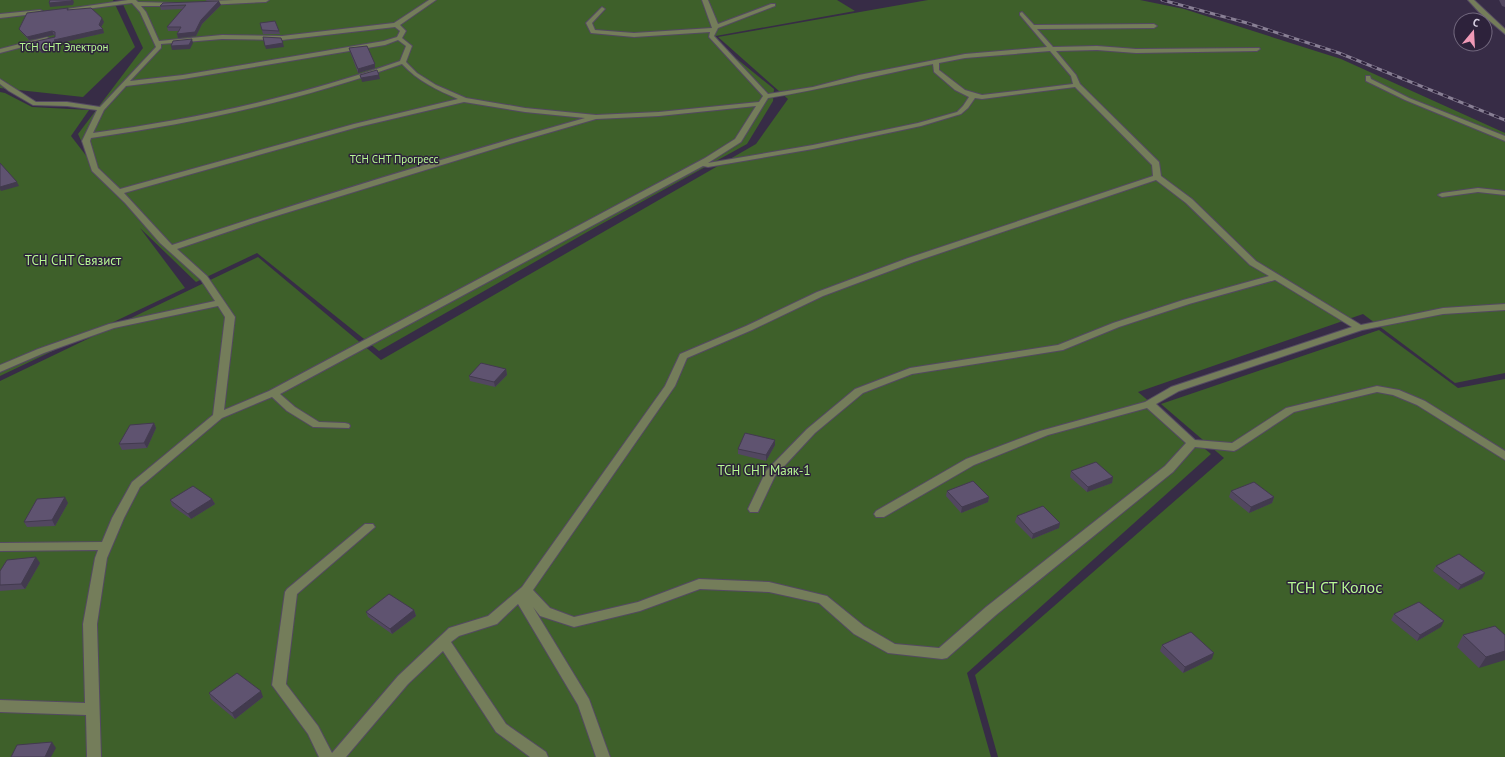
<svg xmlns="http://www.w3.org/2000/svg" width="1505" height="757" font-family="'PT Sans',sans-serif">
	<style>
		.green { fill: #3e602a }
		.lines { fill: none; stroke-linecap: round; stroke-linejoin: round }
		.minor-casing { stroke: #544962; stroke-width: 2 }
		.minor { fill: #747d5a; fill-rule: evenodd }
		.rail-casing { stroke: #887f94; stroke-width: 3 }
		.rail { stroke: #2d223b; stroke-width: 2; stroke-dasharray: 5.5; stroke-linecap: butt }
		.wall { fill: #524760 }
		.shaded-wall { fill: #423a4e }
		.building { fill: #5f5370; stroke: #423a4e }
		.labels { text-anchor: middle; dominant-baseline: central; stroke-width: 3; stroke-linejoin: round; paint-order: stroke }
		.far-park-label { font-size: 11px; fill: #b7f893; stroke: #2d223b }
		.park-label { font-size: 13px; fill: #b7f893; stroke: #2d223b }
		.near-park-label { font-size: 16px; fill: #b7f893; stroke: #2d223b }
	</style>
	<rect width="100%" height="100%" fill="#372c46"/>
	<!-- green -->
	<g class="green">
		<polygon points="0,0 113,0 135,47 83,97 0,88"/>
		<polygon points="121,0 837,0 855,11 710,37 774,89 773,101 747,144 596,227 379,351 257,253 196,282 140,228 185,288 0,376 0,92 5,93 32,107 89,110 71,136 91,162 78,134 143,48"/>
		<polygon points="928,0 1140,0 1184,9 1341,59 1505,133 1505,373 1455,383 1363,314 1138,392 1211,454 967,673 991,757 0,757 0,381 258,257 381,360 756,144 788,99 718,37"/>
		<polygon points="1379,330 1458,388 1505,379 1505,757 998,757 975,675 1224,458 1161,404"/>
	</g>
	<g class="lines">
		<!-- minor casing -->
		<g class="minor-casing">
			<g id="minor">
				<path d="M128,0H136L138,2L177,3L178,4L175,6H141L146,12L159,41L222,35L282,36L394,23L429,0H436L400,25L406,31L402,38L412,46L406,62L417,73L436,85L466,98L525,108L596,115L659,112L759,102L763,96L709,37L710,32L634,37L591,33L586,23L602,7L605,9L592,23L595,30L634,33L712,28L702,0H708L718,24L771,4H775V6L718,28L714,36L768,94L813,87L859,75L965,54L1047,47L1020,15V13L1022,12L1034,25L1154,24L1157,26L1154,28L1037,29L1053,47L1097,46L1136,49L1259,48L1260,49L1257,51L1136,53L1097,50L1056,51L1076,75L1080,84L1159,162L1161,176L1192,199L1256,261L1361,325L1443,308L1505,304V310L1443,314L1362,330L1179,391L1156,404L1195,440L1232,443L1286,408L1377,386L1399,390L1425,401L1505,451V460L1417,405L1393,395L1377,392L1294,412L1238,449L1234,451L1195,447L1173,472L996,615L947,658L942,659L888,653L854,634L819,603L769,592L700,589L640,611L574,627L540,616L533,607L589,699L610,757H596L578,705L518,604L497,624L459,636L451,642L506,724L546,752L548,757H530L496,732L443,651L408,684L346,757H319L308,734L272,685L285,592L287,589L365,524H373L375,527L297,594L286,684L318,726L332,753L398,676L449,628L488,616L522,587L665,386L680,354L746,326L817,292L908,258L1153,176L1152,165L1075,87L982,99L975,98L968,108L961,114L921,126L813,149L708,167L703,166L280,394L295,407L319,422L345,423L349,424L350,426L349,428L313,427L287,411L272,397L222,418L140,487L124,518L107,558L97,624L101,757H87L86,715L0,712V700L85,703L83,624L95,558L98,550L0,551V543L102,542L112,518L132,482L213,415L225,317L218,306L114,328L44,353L0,372V365L38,349L109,324L215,301L201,280L160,243L125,203L92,171L82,141L97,110L67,106L33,105L9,91L0,84V79L36,102H67L100,107L156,47L140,12L132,3L56,13L53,11ZM395,27L400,31L397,37L384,41L183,75L130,81L161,48V44L222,39L282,40ZM398,40L406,46L400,61C300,96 198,119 93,133L104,110L126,86L183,79L385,45ZM1050,51L1071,76L1073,84L982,95L965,90L939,70V63L965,58ZM402,64C418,81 437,90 458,99L354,124L120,189L98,168L90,141L91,138C197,123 301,100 402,64ZM933,64L934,72L955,90L969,97L963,106L957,112L918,123L813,145L708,163L741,142L768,98C824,89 878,75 933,64ZM464,102L525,112L585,118C446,157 309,199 172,245L124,193L358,127ZM756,106L735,139L705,158L269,391L224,410L235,317L207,276L177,249L263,220L510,144L596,119L659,116ZM1156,180L1186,203L1250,265L1269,276L1183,300L1113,323L1058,345L910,368L855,389L807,429L766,471L748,509L750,512H758L775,476L815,433L863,393L912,374L1063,350L1119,327L1189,304L1275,280L1352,327L1171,387L1145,402L1040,431L966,459L876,511L874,514L876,517H884L974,465L1048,435L1147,408L1186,443L1165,466L986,607L939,648L895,644L864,626L827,596L769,582L699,579L638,602L574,617L550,608L533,590L675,386L687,358L752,330L823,296L914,262Z"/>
				<polygon points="234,0 269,0 266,2 207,5 204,3 207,1"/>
				<polygon points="1468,0 1474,0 1505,29 1505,34 1479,12"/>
				<polygon points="40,10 42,11 42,13 0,18 0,14"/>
				<polygon points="47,37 50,39 49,40 0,53 0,49"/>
				<polygon points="1366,76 1370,76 1371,79 1409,98 1505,136 1505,141 1405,100 1366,81"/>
				<polygon points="1478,188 1505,191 1505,195 1478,192 1442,197 1438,195 1442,193"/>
			</g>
		</g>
		<!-- minor -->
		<use href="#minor" class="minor"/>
		<!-- rail casing -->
		<g class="rail-casing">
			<polyline id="rail" points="1162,0 1247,23 1339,53 1505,120"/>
		</g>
		<!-- rail -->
		<use href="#rail" class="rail"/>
	</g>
	<!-- wall -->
	<g class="wall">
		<polygon points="1499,0 1505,0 1505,7 1502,6"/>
		<polygon points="221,5 202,24 196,36 178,38 177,34 179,31 168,31 167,27 183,9 161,10 160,6"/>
		<polygon points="68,8 69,10 104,22 101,27 104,33 58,43 61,49 42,53 35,46 33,42 55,37 55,35 54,35 29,40 21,32 19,29"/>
		<polygon points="260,23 279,31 280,34 263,34"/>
		<polygon points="349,48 375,64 375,68 358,73 350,52"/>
		<polygon points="506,369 507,375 495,387 470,381 469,376"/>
		<polygon points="154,423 156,428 147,448 122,450 119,444"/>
		<polygon points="775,445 766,461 738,454 738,449"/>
		<polygon points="1071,471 1113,477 1112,483 1087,492 1070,477"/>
		<polygon points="947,491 989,497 988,502 961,513 946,496"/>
		<polygon points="1231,491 1274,497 1272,503 1249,513 1229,497"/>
		<polygon points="212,499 215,504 191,519 172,506 170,500"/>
		<polygon points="68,503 55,526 27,527 24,522"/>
		<polygon points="1017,516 1059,528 1032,539 1015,522"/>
		<polygon points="40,563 25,589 0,591 0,571"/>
		<polygon points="1436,566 1485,573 1482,579 1458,590 1433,571"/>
		<polygon points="414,610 416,616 392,634 368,617 366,612"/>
		<polygon points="1394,614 1441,627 1417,641 1391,620"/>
		<polygon points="1463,635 1505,635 1479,668 1457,647"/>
		<polygon points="1162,645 1212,659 1183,673 1160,651"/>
		<polygon points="209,693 263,697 235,719 211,699"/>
	</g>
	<!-- shaded-wall -->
	<g class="shaded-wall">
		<polygon points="73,0 74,2 73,5 50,7 49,3"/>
		<polygon points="219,1 221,5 202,24 196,36 178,38 177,34 201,20"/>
		<polygon points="102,18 104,22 100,29 99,25"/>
		<polygon points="103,29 104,33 56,44 54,40"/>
		<polygon points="52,31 54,35 29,40 27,37"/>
		<polygon points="192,39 193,43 190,49 172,50 171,46"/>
		<polygon points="283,43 284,47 266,49 265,46"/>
		<polygon points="60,45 61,49 42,53 40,50"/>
		<polygon points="375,64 375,68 358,73 358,69"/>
		<polygon points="379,75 380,79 362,82 361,78"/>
		<polygon points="17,182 19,186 1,191 0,189 0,187"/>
		<polygon points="506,369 507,375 495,387 494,382"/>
		<polygon points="154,423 156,428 147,448 144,443"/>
		<polygon points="775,440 775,445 766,461 766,455"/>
		<polygon points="1113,477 1112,483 1087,492 1088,487"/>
		<polygon points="65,497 68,503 55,526 52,520"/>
		<polygon points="989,497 988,502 961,513 962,507"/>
		<polygon points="1274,497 1272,503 1249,513 1251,507"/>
		<polygon points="212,499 215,504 191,519 188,514"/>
		<polygon points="1060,523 1059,528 1032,539 1033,534"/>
		<polygon points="36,557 40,563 25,589 21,584"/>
		<polygon points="1485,573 1482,579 1458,590 1461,585"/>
		<polygon points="414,610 416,616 392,634 390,629"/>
		<polygon points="1444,621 1441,627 1417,641 1420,635"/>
		<polygon points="1505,651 1505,660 1479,668 1486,657"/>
		<polygon points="1214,653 1212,659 1183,673 1185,667"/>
		<polygon points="261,691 263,697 235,719 232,713"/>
		<polygon points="52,742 56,748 51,757 45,757"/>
	</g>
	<!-- building -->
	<g class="building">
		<polygon points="50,0 72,0 71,1 49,3"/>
		<polygon points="219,1 201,20 195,32 177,34 181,27 167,27 186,5 160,6 163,3"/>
		<polygon points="68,8 67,10 91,8 102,18 99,25 103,29 54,40 60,45 40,50 33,42 55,37 55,32 52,31 27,37 19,29 27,13"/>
		<polygon points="275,21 279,31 262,30 260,23"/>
		<polygon points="263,37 281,38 283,43 265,46"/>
		<polygon points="192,39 189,45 171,46 173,41"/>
		<polygon points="367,46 375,64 358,69 349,48"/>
		<polygon points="377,70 379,75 361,78 360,75"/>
		<polygon points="0,163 17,182 0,187"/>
		<polygon points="481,363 506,369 494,382 469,376"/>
		<polygon points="154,423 144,443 119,444 130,425"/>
		<polygon points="745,433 775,440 766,455 738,449"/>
		<polygon points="1096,462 1113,477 1088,487 1071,471"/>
		<polygon points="973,481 989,497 962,507 947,491"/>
		<polygon points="1254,482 1274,497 1251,507 1231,491"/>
		<polygon points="193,486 212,499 188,514 170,500"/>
		<polygon points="65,497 52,520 24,522 37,499"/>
		<polygon points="1043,506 1060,523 1033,534 1017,516"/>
		<polygon points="1459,554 1485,573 1461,585 1436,566"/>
		<polygon points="36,557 21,584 0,585 0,571 7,560"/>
		<polygon points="389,594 414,610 390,629 366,612"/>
		<polygon points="1419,602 1444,621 1420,635 1394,614"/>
		<polygon points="1495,626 1505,635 1505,651 1486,657 1463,635"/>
		<polygon points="1191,632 1214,653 1185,667 1162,645"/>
		<polygon points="237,673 261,691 232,713 209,693"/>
		<polygon points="52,742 45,757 11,757 17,745"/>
	</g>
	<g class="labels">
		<!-- far-park labels -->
		<g class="far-park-label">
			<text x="64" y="47">ТСН СНТ Электрон</text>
			<text x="394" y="159">ТСН СНТ Прогресс</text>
		</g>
		<!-- park labels -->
		<g class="park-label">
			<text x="73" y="260">ТСН СНТ Связист</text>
			<text x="764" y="470">ТСН СНТ Маяк-1</text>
		</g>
		<!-- near-park labels -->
		<g class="near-park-label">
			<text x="1335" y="587">ТСН СТ Колос</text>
		</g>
	</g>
	<!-- north arrow -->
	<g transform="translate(1473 32) rotate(18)"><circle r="19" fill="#2d223b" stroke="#71677d"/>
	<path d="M0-3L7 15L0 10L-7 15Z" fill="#f09ab7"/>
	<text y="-6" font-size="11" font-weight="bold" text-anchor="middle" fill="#d6cfe0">С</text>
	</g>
</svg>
